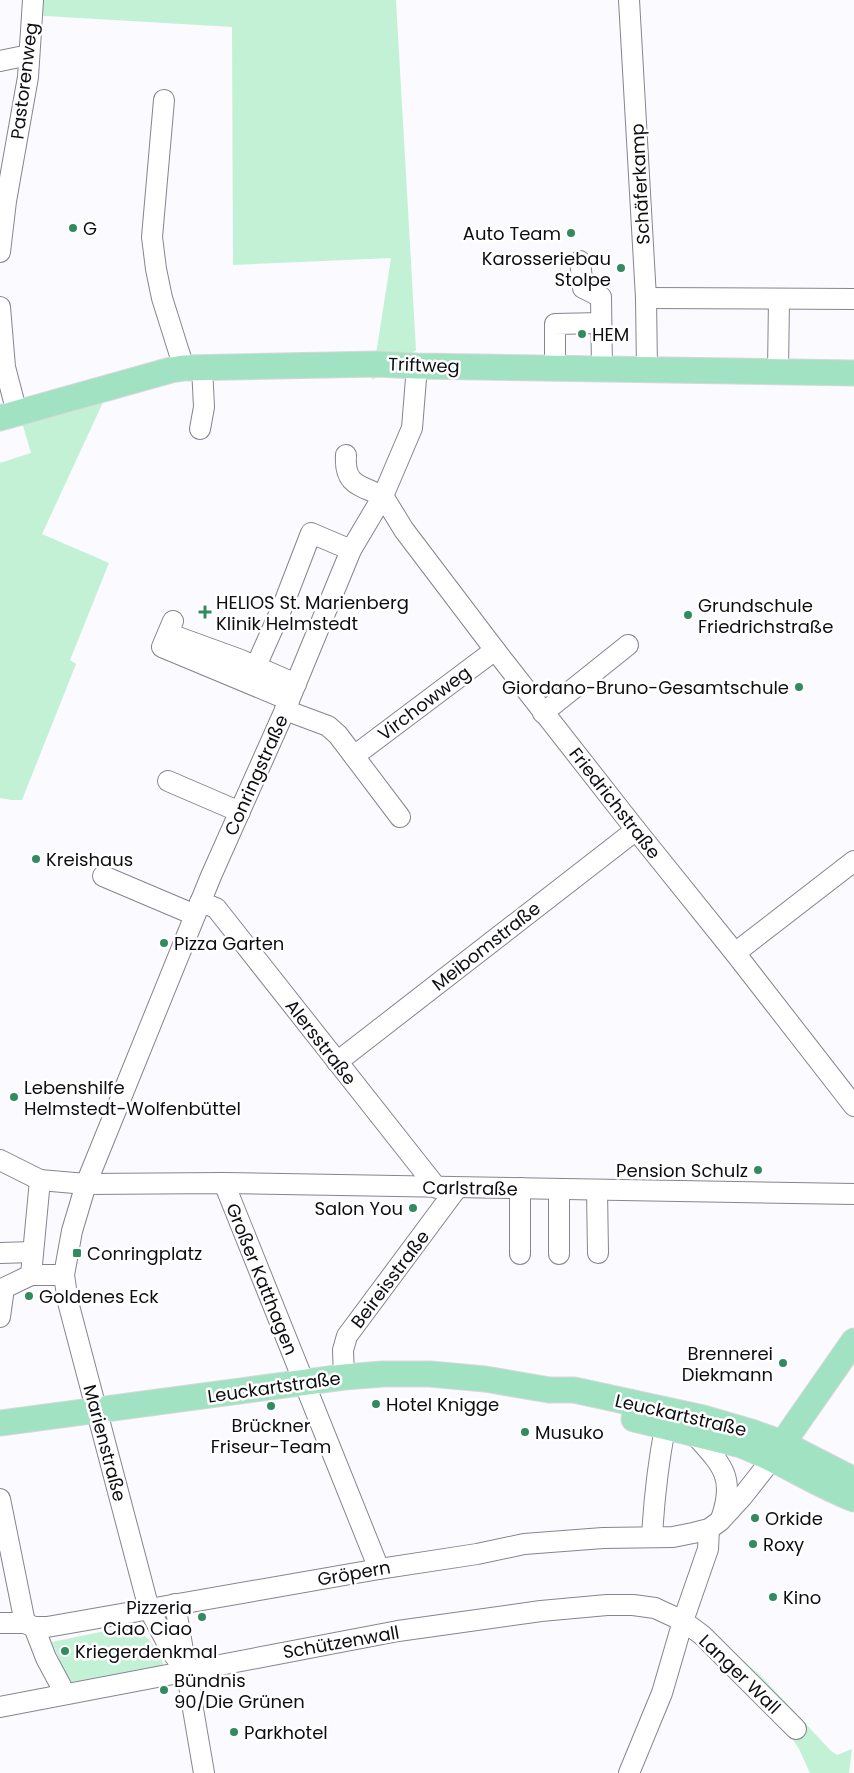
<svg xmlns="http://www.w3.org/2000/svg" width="854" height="1773" font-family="Poppins,sans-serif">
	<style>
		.green { fill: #c3f1d6 }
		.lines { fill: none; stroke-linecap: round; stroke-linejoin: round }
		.minor-casing { stroke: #87848f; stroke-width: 22 }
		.major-casing { stroke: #d8d8d9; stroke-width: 27 }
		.minor { stroke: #fff; stroke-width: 20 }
		.major { stroke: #a0e2c1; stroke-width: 25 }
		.poi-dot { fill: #328a5f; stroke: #fff; stroke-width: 2 }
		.labels { text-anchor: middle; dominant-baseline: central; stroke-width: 5; stroke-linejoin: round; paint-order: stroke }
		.street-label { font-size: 18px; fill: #0e0d11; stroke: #fff }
		.poi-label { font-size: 18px; fill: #0e0d11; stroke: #fff; text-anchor: start }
	</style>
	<rect width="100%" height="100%" fill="#fbfafe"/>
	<!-- green -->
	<g class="green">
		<polygon points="30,0 396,0 416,350 372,380 391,258 233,265 232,27 29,15"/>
		<polygon points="105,398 42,534 109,563 70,660 76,664 22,800 11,800 0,798 0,463 31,453 21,419"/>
		<polygon points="698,1620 763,1678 831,1751 837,1755 852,1749 849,1773 810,1773 799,1749 784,1726"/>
		<path d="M129,1626C155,1638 163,1659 170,1685L163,1683L0,1697L39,1688L70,1685L52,1642Z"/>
	</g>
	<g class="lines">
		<!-- minor casing -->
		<g class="minor-casing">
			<g id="minor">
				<polyline points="629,0 646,298 647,369"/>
				<polyline points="0,61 29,55"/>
				<polyline points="164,100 152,237 156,269 162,298 184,368"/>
				<polyline points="0,252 6,201 28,77 33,0"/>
				<polyline points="580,261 583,288 601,297 602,368"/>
				<polyline points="646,298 854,299"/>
				<polyline points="0,307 5,367 17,413"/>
				<polyline points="555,368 555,324 601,323"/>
				<polyline points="778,371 779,299"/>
				<polyline points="200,429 204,407 202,367"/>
				<path d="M346,455C344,485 359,485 383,496"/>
				<polyline points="383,496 404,530 495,650 636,830 735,953 854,1106"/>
				<polyline points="173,621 162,647 289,700"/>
				<polyline points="175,636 241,660 296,684"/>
				<polyline points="256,666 284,603 311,533 351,550"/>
				<polyline points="285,710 328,726 338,735 400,817"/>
				<polyline points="543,713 628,645"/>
				<polyline points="354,756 495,650"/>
				<polyline points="168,781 240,812"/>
				<polyline points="103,876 195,915"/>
				<polyline points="200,902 216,908 437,1188"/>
				<polyline points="735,953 854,861"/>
				<polyline points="337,1062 636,830"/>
				<polyline points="0,1160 40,1180 86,1184 224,1183 854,1194"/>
				<polyline points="40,1180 31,1275 64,1275"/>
				<polyline points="224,1183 379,1569"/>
				<polyline points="597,1190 598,1253"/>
				<polyline points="0,1253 33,1252"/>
				<polyline points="520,1254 520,1188"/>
				<polyline points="559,1254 559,1189"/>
				<polyline points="0,1317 4,1288 31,1275"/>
				<polyline points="344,1377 343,1350 347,1336 457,1188"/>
				<path d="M695,1435C722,1465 736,1477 721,1519"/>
				<polyline points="0,1499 25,1623"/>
				<path d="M652,1537C654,1500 658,1464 665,1428"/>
				<polyline points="175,1604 204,1773"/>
				<polyline points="0,1623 25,1623 34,1627 47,1627 379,1569 477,1554 524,1544 603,1538 673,1537 693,1533 709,1529 720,1521 742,1497 772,1459"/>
				<polyline points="34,1627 46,1658 61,1686"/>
				<polyline points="186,1672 172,1652 149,1609 68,1302 64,1275 72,1231 86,1184 211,876 285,710 351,550 383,496 412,428 417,366"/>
				<polyline points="0,1707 398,1631 541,1611 607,1605 633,1605 655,1608 683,1621 702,1635 796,1729"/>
				<polyline points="629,1773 662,1693 683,1621 708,1549 709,1529"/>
			</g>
		</g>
		<!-- major casing -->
		<g class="major-casing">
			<g id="major">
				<polyline points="0,418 171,370 184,368 377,364 417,366 854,373"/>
				<path d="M634,1419L741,1445C780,1460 815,1484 854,1499"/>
				<polyline points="0,1423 344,1377 383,1374 430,1374 485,1379 549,1390 574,1390 703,1418 751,1432 782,1443 854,1480"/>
				<polyline points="773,1457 854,1341"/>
			</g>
		</g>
		<!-- minor -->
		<use href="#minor" class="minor"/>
		<!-- major -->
		<use href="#major" class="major"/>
	</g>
	<!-- markers -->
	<g class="poi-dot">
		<circle cx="73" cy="228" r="5"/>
		<circle cx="571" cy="233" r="5"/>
		<circle cx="621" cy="268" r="5"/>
		<circle cx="582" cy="334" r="5"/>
		<path d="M202.5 604.5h5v5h5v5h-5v5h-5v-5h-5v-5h5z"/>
		<circle cx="688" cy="615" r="5"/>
		<circle cx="799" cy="687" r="5"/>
		<circle cx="36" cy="859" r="5"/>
		<circle cx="164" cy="943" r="5"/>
		<circle cx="14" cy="1097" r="5"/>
		<circle cx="758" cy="1170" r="5"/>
		<circle cx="413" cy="1208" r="5"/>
		<rect x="72" y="1248" width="10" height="10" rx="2.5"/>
		<circle cx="29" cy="1296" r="5"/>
		<circle cx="783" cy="1363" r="5"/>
		<circle cx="376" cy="1404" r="5"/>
		<circle cx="271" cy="1406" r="5"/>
		<circle cx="525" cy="1432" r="5"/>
		<circle cx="755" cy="1518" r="5"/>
		<circle cx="753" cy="1544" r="5"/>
		<circle cx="773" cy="1597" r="5"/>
		<circle cx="202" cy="1617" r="5"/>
		<circle cx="65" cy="1651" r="5"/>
		<circle cx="164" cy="1690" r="5"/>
		<circle cx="234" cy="1732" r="5"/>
	</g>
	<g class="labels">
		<!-- street labels -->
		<g class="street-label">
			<text transform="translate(24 81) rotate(-83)">Pastorenweg</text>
			<text transform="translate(640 184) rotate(-93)">Schäferkamp</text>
			<text transform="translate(424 365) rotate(2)">Triftweg</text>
			<text transform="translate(424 703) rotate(-37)">Virchowweg</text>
			<text transform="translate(256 775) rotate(-66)">Conringstraße</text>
			<text transform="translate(615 803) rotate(52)">Friedrichstraße</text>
			<text transform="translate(486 946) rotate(-38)">Meibomstraße</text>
			<text transform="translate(321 1042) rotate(52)">Alersstraße</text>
			<text transform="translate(470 1188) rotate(1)">Carlstraße</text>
			<text transform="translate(262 1279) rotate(68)">Großer Katthagen</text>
			<text transform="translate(390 1279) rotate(-53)">Beireisstraße</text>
			<text transform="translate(274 1387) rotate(-8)">Leuckartstraße</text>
			<text transform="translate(681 1415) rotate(13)">Leuckartstraße</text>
			<text transform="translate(105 1443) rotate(75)">Marienstraße</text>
			<text transform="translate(354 1573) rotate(-10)">Gröpern</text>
			<text transform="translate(341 1642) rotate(-10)">Schützenwall</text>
			<text transform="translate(740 1674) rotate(44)">Langer Wall</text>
		</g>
		<!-- poi labels -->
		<g class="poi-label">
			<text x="83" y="228">G</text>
			<text x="561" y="233" text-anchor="end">Auto Team</text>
			<text x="611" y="258" text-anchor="end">Karosseriebau<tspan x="611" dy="21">Stolpe</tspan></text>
			<text x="592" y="334">HEM</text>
			<text x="216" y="602">HELIOS St. Marienberg<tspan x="216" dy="21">Klinik Helmstedt</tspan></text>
			<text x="698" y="605">Grundschule<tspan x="698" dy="21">Friedrichstraße</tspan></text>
			<text x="789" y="687" text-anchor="end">Giordano-Bruno-Gesamtschule</text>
			<text x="46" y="859">Kreishaus</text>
			<text x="174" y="943">Pizza Garten</text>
			<text x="24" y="1087">Lebenshilfe<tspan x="24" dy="21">Helmstedt-Wolfenbüttel</tspan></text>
			<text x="748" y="1170" text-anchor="end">Pension Schulz</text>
			<text x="403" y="1208" text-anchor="end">Salon You</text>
			<text x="87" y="1253">Conringplatz</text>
			<text x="39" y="1296">Goldenes Eck</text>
			<text x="773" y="1353" text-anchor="end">Brennerei<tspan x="773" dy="21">Diekmann</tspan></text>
			<text x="386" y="1404">Hotel Knigge</text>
			<text x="271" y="1425" text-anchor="middle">Brückner<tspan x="271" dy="21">Friseur-Team</tspan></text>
			<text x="535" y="1432">Musuko</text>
			<text x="765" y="1518">Orkide</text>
			<text x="763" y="1544">Roxy</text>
			<text x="783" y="1597">Kino</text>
			<text x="192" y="1607" text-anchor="end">Pizzeria<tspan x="192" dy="21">Ciao Ciao</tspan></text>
			<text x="75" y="1651">Kriegerdenkmal</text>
			<text x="174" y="1680">Bündnis<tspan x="174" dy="21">90/Die Grünen</tspan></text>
			<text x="244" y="1732">Parkhotel</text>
		</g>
	</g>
</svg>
